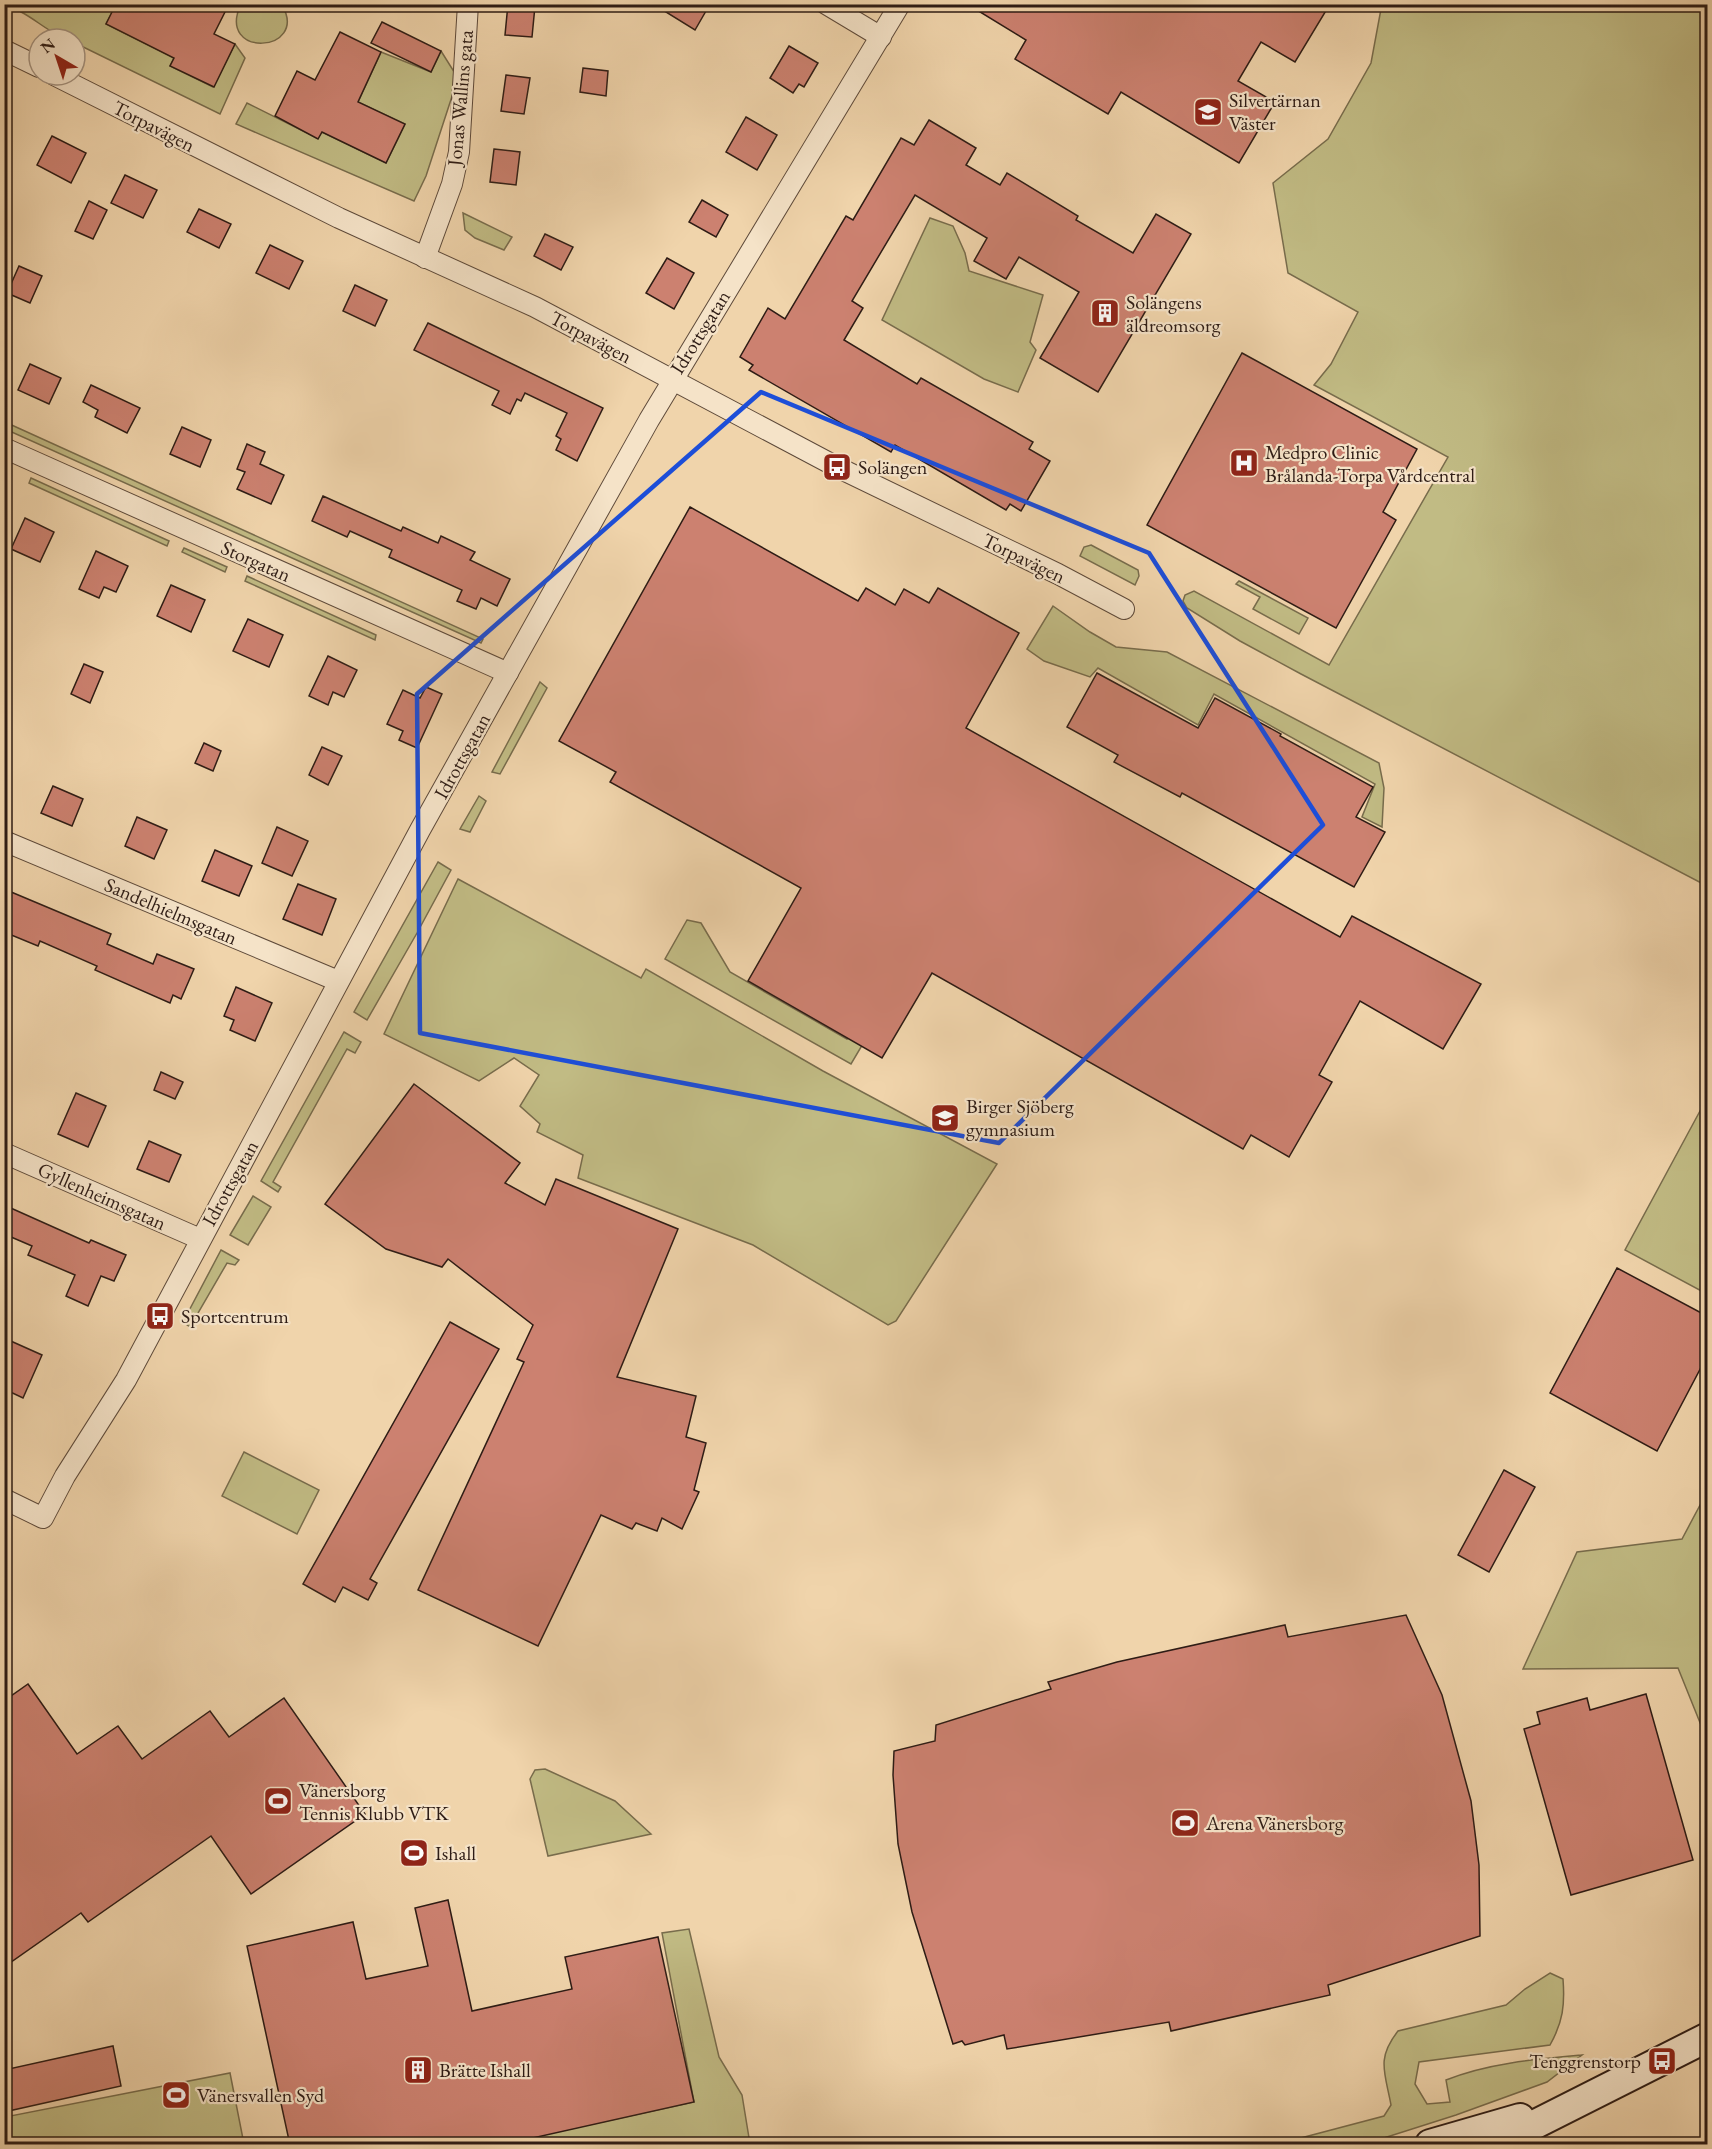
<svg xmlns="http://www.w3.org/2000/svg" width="1712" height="2149" font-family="'EB Garamond',serif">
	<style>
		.green { fill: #c1bb84; stroke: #786c4c; stroke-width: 1.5 }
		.building { fill: #cc8170; stroke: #2e1c15; stroke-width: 1.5 }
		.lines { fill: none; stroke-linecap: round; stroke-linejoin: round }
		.street-casing { stroke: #5e4a3a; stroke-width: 22 }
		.secondary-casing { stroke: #2e1c15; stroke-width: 32 }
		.street { stroke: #f5e3c8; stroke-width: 20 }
		.secondary { stroke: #f5e3c8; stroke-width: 28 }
		.marked { fill: none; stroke: #1d4ed8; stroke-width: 4.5; stroke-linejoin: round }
		.labels { text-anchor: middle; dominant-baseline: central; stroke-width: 4.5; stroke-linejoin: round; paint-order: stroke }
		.street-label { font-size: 20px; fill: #2e1c15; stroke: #f5e3c8 }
		.poi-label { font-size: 20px; fill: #2e1c15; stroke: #f5e3c8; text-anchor: start }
	</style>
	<rect width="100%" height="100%" fill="#f0d4ab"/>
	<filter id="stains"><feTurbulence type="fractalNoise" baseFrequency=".00333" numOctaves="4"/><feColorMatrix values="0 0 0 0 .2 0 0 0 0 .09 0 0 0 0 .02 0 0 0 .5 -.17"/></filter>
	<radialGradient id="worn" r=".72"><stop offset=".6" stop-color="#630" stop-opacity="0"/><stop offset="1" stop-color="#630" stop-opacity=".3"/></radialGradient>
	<!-- green -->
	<g class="green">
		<path d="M241,4L282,5C310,53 215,59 241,4Z"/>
		<polygon points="1387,4 1707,5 1707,886 1301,674 1240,641 1187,608 1183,601 1185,595 1194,591 1329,665 1448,457 1314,385 1331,364 1358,312 1288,273 1273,183 1328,139 1371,63 1381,9"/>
		<path d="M23,5H116L106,24L174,58L170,66L213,87L235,44L245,58L220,114L75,43V39C55,39 39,21 21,12Z"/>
		<polygon points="441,51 458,78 426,176 414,201 236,124 247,103 317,138 322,132 386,163 405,124 358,102 381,52 431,72"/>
		<polygon points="463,213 512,237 504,250 475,238 465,230"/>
		<polygon points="930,218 953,226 965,253 969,271 1043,295 1030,342 1036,350 1018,392 984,379 882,320"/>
		<polygon points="5,422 483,639 481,643 5,429"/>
		<polygon points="31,478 169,541 167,546 29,483"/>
		<polygon points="1091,545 1138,570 1139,576 1135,585 1080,556 1084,547"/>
		<polygon points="184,548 227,567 225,572 182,552"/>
		<polygon points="247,576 376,635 375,640 245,581"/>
		<polygon points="1239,581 1308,618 1299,634 1253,609 1260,597 1236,584"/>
		<polygon points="1053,606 1090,632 1116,647 1167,652 1379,763 1384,788 1382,827 1362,817 1375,784 1214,694 1198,725 1098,668 1090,677 1044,661 1027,649"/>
		<polygon points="540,682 547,688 500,774 492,772"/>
		<polygon points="479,796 486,801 470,832 460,829"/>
		<polygon points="438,862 451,870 417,933 367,1020 354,1012"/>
		<polygon points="458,879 641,978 646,969 823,1071 997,1164 896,1321 888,1325 753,1245 578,1178 583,1155 537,1132 540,1124 520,1106 539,1075 514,1058 479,1081 384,1034"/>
		<polygon points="687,920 701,923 730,972 847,1039 877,1020 851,1064 665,959"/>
		<polygon points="344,1032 361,1042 355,1053 347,1049 273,1182 281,1187 278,1192 261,1181"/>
		<polygon points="1707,1098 1707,1294 1625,1250"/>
		<polygon points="253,1196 271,1207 248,1245 230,1235"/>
		<polygon points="221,1250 239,1260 235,1265 227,1263 190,1327 183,1322"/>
		<polygon points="244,1452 319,1490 297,1534 222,1496"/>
		<polygon points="1707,1492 1707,1740 1678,1668 1523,1669 1577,1552 1682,1539"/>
		<polygon points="545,1769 615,1801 651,1834 548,1856 530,1779 535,1770"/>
		<polygon points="689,1929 719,2057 742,2095 750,2144 501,2144 694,2102 662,1933"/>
		<path d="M1550,1973L1563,1979C1565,2005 1563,2022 1550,2045L1419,2062L1415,2084L1427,2104L1450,2102L1446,2080C1488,2063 1537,2059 1582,2055L1547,2082L1456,2115L1365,2144H1278L1384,2116L1391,2105C1385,2072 1376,2059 1398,2031L1506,2005L1525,1989Z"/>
		<polygon points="230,2073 244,2144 5,2144 5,2117"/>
	</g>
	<!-- building -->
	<g class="building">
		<polygon points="116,4 229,4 214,34 235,44 214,87 170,66 174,58 106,24"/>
		<polygon points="508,4 535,6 532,37 505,35"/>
		<polygon points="653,4 710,4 695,30"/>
		<polygon points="967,4 1330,4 1295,62 1261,42 1238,81 1275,102 1239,163 1121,92 1108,114 1015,59 1026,40"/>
		<polygon points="382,22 441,51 431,72 371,43"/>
		<polygon points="340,32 381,52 358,102 405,124 386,163 322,132 318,139 275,116 297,71 315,80"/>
		<polygon points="789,46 818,63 804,87 799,84 793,93 770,78"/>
		<polygon points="583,68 608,71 606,96 580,92"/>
		<polygon points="506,75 530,78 524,114 501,111"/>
		<polygon points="746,117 777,135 757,170 726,152"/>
		<polygon points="929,120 976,148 966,165 1000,185 1007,173 1078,216 1076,220 1133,253 1156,214 1191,234 1098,392 1040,358 1079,292 1019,257 1006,279 974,261 987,238 915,195 852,301 863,308 844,340 917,384 921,378 1033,442 1029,449 1050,461 1021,511 1010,504 1006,510 895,445 891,452 749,370 753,365 740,357 768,308 785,319 846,216 853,220 901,138 914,145"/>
		<polygon points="52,136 86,153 71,183 37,165"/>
		<polygon points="494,149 520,152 516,185 490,182"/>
		<polygon points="125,175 157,190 143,218 111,203"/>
		<polygon points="702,200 728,215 716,237 689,222"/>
		<polygon points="89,201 107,210 93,239 75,231"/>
		<polygon points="199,209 231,224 219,248 187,232"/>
		<polygon points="545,234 573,247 561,270 534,256"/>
		<polygon points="270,245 303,261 289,289 256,273"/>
		<polygon points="667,258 694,273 674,309 646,293"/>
		<polygon points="19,266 42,276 30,303 7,293"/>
		<polygon points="355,285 387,300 375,326 343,311"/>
		<polygon points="428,323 603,408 577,461 556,450 561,439 556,436 567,413 525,393 521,401 517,399 510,414 492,405 499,391 414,350"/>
		<polygon points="1242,353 1417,449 1383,512 1396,520 1336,628 1147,525"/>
		<polygon points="30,364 61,378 49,404 18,390"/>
		<polygon points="91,385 140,408 127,433 95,417 98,410 83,402"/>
		<polygon points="182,427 211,440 200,467 170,454"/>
		<polygon points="247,444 265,452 260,464 284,475 271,504 237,489 245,472 237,469"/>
		<polygon points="323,496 401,531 403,527 438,543 441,536 475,552 470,560 510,579 497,606 481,598 476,609 457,601 462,590 389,557 392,550 350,531 347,537 312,521"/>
		<polygon points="690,507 858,601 866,588 895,605 904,589 929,603 938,588 1019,633 966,728 1340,937 1352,916 1481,984 1443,1049 1360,1001 1319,1075 1332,1082 1289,1157 1251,1135 1243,1149 932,973 882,1058 748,981 801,888 610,782 616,772 559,741"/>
		<polygon points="25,518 54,532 40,562 11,549"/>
		<polygon points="96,551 128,566 116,592 104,587 99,598 79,589"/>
		<polygon points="171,585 205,600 191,632 157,616"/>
		<polygon points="248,619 283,635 269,667 233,651"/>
		<polygon points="328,656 357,670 344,697 333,692 328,705 309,696"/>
		<polygon points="84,664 103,672 90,703 71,694"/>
		<polygon points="1097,673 1198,728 1215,698 1281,734 1280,736 1373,787 1356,817 1385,832 1354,887 1182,793 1180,797 1114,762 1118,755 1067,727"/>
		<polygon points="426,687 442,694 417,748 399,740 403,731 387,724 403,690 420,698"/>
		<polygon points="204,743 221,751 213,771 195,763"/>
		<polygon points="322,747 342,756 328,785 309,775"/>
		<polygon points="53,786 83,799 72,826 41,813"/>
		<polygon points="137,817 167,830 154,859 125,846"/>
		<polygon points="277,827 308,841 292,876 262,863"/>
		<polygon points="215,850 252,866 239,896 202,881"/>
		<polygon points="298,884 336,899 322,935 283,919"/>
		<polygon points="4,889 111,934 107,944 153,964 157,954 194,969 181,999 173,995 170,1003 95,970 97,966 40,941 38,946 4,932"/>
		<polygon points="236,987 272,1003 255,1041 230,1030 234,1020 224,1016"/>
		<polygon points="161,1072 183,1082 175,1099 154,1090"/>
		<polygon points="414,1084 520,1163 505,1183 545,1205 556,1179 678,1229 617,1377 696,1396 686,1437 706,1443 694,1490 699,1492 682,1529 662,1518 657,1531 636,1523 632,1529 601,1515 538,1646 418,1590 524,1362 517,1359 533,1325 448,1259 442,1267 386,1249 325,1204"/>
		<polygon points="76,1093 106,1106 88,1147 58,1134"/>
		<polygon points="149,1141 181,1155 169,1182 137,1169"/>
		<polygon points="4,1205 89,1243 91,1240 126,1255 114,1281 101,1276 88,1306 66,1296 75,1275 28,1255 32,1246 4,1234"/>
		<polygon points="1617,1268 1707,1316 1707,1356 1657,1451 1550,1393"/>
		<polygon points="450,1322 499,1349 370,1579 377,1583 368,1600 343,1587 335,1602 303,1584"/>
		<polygon points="4,1338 42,1355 23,1398 4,1389"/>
		<polygon points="1504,1470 1535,1487 1489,1572 1458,1555"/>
		<polygon points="1406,1615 1442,1695 1471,1801 1479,1865 1480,1936 1328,1985 1330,1995 1171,2031 1169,2022 1007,2049 1004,2035 965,2045 962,2041 953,2044 912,1912 898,1844 893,1775 894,1751 935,1741 936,1725 1051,1689 1048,1682 1117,1662 1285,1625 1288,1637"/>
		<polygon points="28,1684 77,1754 118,1726 142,1759 210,1711 229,1737 284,1698 365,1814 251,1894 211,1836 88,1922 81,1913 4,1967 4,1701"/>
		<polygon points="1646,1694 1693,1860 1571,1895 1524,1729 1540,1724 1537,1712 1587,1698 1590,1710"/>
		<polygon points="448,1900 472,2011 572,1989 565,1957 658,1937 694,2102 501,2145 290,2145 247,1946 353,1922 366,1979 428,1966 415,1908"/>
		<polygon points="113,2046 121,2086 4,2112 4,2070"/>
	</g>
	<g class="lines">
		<!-- street casing -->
		<g class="street-casing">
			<g id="street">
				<polyline points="826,4 881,37"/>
				<polyline points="4,50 39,67"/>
				<polyline points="54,75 339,218 535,307 837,467 1058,574 1124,609"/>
				<polyline points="425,258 452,184 459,152 468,4"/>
				<polyline points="4,448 508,673"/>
				<polyline points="4,841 338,981"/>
				<polyline points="4,1153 200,1239"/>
				<polyline points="4,1499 43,1518 65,1476 126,1380 420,830 649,420 900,4"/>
			</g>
		</g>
		<!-- secondary casing -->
		<g class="secondary-casing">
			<g id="secondary">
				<polyline points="1430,2144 1520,2118"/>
				<polyline points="1496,2144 1708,2037"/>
			</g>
		</g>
		<!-- street -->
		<use href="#street" class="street"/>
		<!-- secondary -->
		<use href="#secondary" class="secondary"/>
	</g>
	<!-- marked area -->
	<path class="marked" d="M761,392L1149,553L1323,825L999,1143L420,1033L417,694Z"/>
	<!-- icons -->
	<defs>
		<g id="school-square" transform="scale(1.5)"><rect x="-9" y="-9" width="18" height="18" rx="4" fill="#8f2418" stroke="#f5e3c8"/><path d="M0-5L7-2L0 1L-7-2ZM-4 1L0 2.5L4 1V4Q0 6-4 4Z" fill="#fff"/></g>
		<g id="building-square" transform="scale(1.5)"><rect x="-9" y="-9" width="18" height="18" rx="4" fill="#8f2418" stroke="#f5e3c8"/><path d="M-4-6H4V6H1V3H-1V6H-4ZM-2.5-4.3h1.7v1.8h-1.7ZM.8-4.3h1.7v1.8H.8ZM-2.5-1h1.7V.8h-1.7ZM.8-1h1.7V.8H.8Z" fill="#fff"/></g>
		<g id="hospital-square" transform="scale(1.5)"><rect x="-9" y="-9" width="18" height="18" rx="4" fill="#8f2418" stroke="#f5e3c8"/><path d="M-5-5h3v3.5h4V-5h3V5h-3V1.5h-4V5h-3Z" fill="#fff"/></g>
		<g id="bus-square" transform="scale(1.5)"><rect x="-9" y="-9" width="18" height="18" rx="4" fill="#8f2418" stroke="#f5e3c8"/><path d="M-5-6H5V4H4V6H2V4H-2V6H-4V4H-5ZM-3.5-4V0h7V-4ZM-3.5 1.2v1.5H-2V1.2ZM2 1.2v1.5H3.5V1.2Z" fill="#fff"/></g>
		<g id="stadium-square" transform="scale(1.5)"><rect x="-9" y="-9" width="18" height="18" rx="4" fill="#8f2418" stroke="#f5e3c8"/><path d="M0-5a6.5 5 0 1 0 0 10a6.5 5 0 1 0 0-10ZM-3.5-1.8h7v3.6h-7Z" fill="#fff"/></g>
	</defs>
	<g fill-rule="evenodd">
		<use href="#school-square" x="1208" y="112"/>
		<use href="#building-square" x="1105" y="313"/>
		<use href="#hospital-square" x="1244" y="463"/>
		<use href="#bus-square" x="837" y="467"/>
		<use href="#school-square" x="945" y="1118"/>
		<use href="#bus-square" x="160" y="1316"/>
		<use href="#stadium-square" x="278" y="1801"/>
		<use href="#stadium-square" x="1185" y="1823"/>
		<use href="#stadium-square" x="414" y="1853"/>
		<use href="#bus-square" x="1662" y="2061"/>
		<use href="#building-square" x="418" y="2070"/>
		<use href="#stadium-square" x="176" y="2095"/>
	</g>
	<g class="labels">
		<!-- street labels -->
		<g class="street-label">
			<text transform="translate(460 98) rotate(-85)">Jonas Wallins gata</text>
			<text transform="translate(154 126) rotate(27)">Torpavägen</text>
			<text transform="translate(700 332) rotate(-58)">Idrottsgatan</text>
			<text transform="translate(591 337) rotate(28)">Torpavägen</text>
			<text transform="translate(1024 558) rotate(26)">Torpavägen</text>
			<text transform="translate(256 561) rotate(24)">Storgatan</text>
			<text transform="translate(462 756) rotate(-61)">Idrottsgatan</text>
			<text transform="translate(171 911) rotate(23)">Sandelhielmsgatan</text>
			<text transform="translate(230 1183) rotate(-61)">Idrottsgatan</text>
			<text transform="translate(102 1196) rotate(24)">Gyllenheimsgatan</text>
		</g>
		<!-- poi labels -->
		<g class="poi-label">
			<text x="1229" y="100">Silvertärnan<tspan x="1229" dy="23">Väster</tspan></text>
			<text x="1126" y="302">Solängens<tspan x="1126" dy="23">äldreomsorg</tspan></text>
			<text x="1265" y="452">Medpro Clinic<tspan x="1265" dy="23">Brålanda-Torpa Vårdcentral</tspan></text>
			<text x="858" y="467">Solängen</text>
			<text x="966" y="1106">Birger Sjöberg<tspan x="966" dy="23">gymnasium</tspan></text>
			<text x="181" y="1316">Sportcentrum</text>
			<text x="299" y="1790">Vänersborg<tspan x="299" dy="23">Tennis Klubb VTK</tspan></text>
			<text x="1206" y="1823">Arena Vänersborg</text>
			<text x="435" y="1853">Ishall</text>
			<text x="1641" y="2061" text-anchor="end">Tenggrenstorp</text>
			<text x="439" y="2070">Brätte Ishall</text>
			<text x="197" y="2095">Vänersvallen Syd</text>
		</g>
	</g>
	<!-- margin -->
	<rect width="1712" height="2149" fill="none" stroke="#f0d4ab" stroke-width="24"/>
	<rect x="6" y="6" width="1700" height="2137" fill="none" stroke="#2e1c15" stroke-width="3"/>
	<rect x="12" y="12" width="1688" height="2125" fill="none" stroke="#2e1c15" stroke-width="1.5"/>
	<!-- north arrow -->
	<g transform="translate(57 57) rotate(321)"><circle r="28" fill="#f5e3c8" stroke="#a59380" stroke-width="1.5"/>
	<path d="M0-4.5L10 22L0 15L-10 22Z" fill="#8f2418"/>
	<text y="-9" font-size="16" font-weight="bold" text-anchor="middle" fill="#2e1c15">N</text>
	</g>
	<rect width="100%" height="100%" filter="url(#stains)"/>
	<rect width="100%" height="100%" fill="url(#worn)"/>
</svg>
